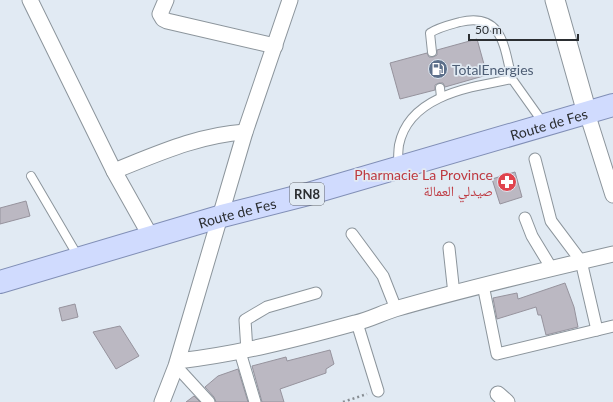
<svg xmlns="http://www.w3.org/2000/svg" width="613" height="402" font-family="Lato,'Noto Naskh Arabic',sans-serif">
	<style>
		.building { fill: #bbb8c2; stroke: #96939d }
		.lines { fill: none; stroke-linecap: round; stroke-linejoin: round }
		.service-casing { stroke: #8c959c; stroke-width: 10 }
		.pedestrian-casing { stroke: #8c959c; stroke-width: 13 }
		.minor-casing { stroke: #8c959c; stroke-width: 17 }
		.tertiary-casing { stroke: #8c959c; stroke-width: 21 }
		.primary-casing { stroke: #818fb6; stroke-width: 24 }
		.path { stroke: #878d93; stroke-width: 2.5; stroke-dasharray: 2 3; stroke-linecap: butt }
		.service { stroke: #fff; stroke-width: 8 }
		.pedestrian { stroke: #fff; stroke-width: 11 }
		.minor { stroke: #fff; stroke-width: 15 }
		.tertiary { stroke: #fff; stroke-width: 19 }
		.primary { stroke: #d0dbfe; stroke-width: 22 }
		.labels { text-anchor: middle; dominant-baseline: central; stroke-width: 3.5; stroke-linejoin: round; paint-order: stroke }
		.shield { fill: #e1eaf3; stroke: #62666b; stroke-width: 1 }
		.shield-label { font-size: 13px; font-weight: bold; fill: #2b2e31 }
		.service-label { font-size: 14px; fill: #4e5e75; stroke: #e1eaf3; text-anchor: start }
		.street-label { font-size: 14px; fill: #2b2e31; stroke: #e1eaf3 }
		.health-label { font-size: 14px; fill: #be3a42; stroke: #e1eaf3; text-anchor: end }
	</style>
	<rect width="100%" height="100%" fill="#e1eaf3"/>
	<!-- building -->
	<g class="building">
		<polygon points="477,39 487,75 445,87 443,83 439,83 435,85 435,90 400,99 390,63 427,53 429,57 433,57 437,55 437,50"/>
		<polygon points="515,172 522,197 500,204 492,179"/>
		<polygon points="26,201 30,216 0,224 0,208"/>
		<polygon points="565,283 574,307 578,327 546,335 541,315 538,315 536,307 497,319 493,298 517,293 518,299"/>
		<polygon points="75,304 78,317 62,321 59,308"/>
		<polygon points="120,326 139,356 116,369 93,332"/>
		<polygon points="330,350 334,364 326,369 326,373 280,389 284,402 262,402 252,366 286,357 287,361"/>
		<polygon points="238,369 248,402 216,402 214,397 205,387 218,376"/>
		<polygon points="194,396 200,402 186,402"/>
	</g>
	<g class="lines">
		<!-- service casing -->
		<g class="service-casing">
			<g id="service">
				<path d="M432,52L430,33C439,27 449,25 460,22C503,12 504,47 512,79"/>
				<polyline points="440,88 441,97"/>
				<path d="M398,167C398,160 398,152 399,145C409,95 471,87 512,79L544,124"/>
				<polyline points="31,176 79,258"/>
			</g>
		</g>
		<!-- pedestrian casing -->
		<g class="pedestrian-casing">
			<g id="pedestrian">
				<polyline points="535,159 551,221 581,261 597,330"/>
				<polyline points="525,218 532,236 552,269"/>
				<polyline points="352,234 383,276 396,309"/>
				<polyline points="449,248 454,294"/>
				<polyline points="483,285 497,354 613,326"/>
				<polyline points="357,323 378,391"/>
				<polyline points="247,351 245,320 267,307 316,293"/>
				<polyline points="240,352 255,402"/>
				<polyline points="176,366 209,402"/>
			</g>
		</g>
		<!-- minor casing -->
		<g class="minor-casing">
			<g id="minor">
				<polyline points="30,0 114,171 151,237"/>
				<polyline points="166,0 160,14 163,19 167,21 275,46"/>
				<polyline points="587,113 613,195"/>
				<path d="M114,171C157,154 198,135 245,132"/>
				<path d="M178,361C238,354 297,339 355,323C369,320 382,313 395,309C467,288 540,271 613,254"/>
				<polyline points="498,394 507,402"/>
				<polyline points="162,402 176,366 245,132 290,0"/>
			</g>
		</g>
		<!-- tertiary casing -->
		<g class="tertiary-casing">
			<polyline id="tertiary" points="555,0 587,113"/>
		</g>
		<!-- primary casing -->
		<g class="primary-casing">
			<g id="primary">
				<path id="s1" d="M0,282L222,216L308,194L613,105"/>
			</g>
		</g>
		<!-- path -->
		<polyline class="path" points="343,402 367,394"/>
		<!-- service -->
		<use href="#service" class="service"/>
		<!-- pedestrian -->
		<use href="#pedestrian" class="pedestrian"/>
		<!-- minor -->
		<use href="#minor" class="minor"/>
		<!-- tertiary -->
		<use href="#tertiary" class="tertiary"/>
		<!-- primary -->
		<use href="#primary" class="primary"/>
	</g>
	<!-- icons -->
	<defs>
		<g id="fuel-disc" transform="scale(1)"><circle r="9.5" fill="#5c6f8a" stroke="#e1eaf3"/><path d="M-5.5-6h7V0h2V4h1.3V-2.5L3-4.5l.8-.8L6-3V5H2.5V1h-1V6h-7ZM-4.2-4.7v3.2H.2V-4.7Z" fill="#fff"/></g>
		<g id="pharmacy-disc" transform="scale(1)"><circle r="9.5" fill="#e0444e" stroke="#e1eaf3"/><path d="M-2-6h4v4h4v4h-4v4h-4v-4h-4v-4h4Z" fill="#fff"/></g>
	</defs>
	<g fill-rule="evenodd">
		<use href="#fuel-disc" x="438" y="69"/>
		<use href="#pharmacy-disc" x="507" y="182"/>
	</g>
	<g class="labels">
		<!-- shield labels -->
		<rect class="shield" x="290" y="183" width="34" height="22" rx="3"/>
		<g class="shield-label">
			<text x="307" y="194">RN8</text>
		</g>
		<!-- service labels -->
		<g class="service-label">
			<text x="452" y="69">TotalEnergies</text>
		</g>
		<!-- street labels -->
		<g class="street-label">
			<text stroke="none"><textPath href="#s1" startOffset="571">Route de Fes</textPath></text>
			<text stroke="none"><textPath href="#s1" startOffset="247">Route de Fes</textPath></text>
		</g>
		<!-- health labels -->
		<g class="health-label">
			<text x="493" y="174">Pharmacie La Province<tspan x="493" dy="16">صيدلي العمالة</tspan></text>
		</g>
	</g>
	<!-- scale -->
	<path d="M469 34v6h109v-6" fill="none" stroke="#2b2e31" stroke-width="2"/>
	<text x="475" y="34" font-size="12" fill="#2b2e31" stroke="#e1eaf3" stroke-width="3" paint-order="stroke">50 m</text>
</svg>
